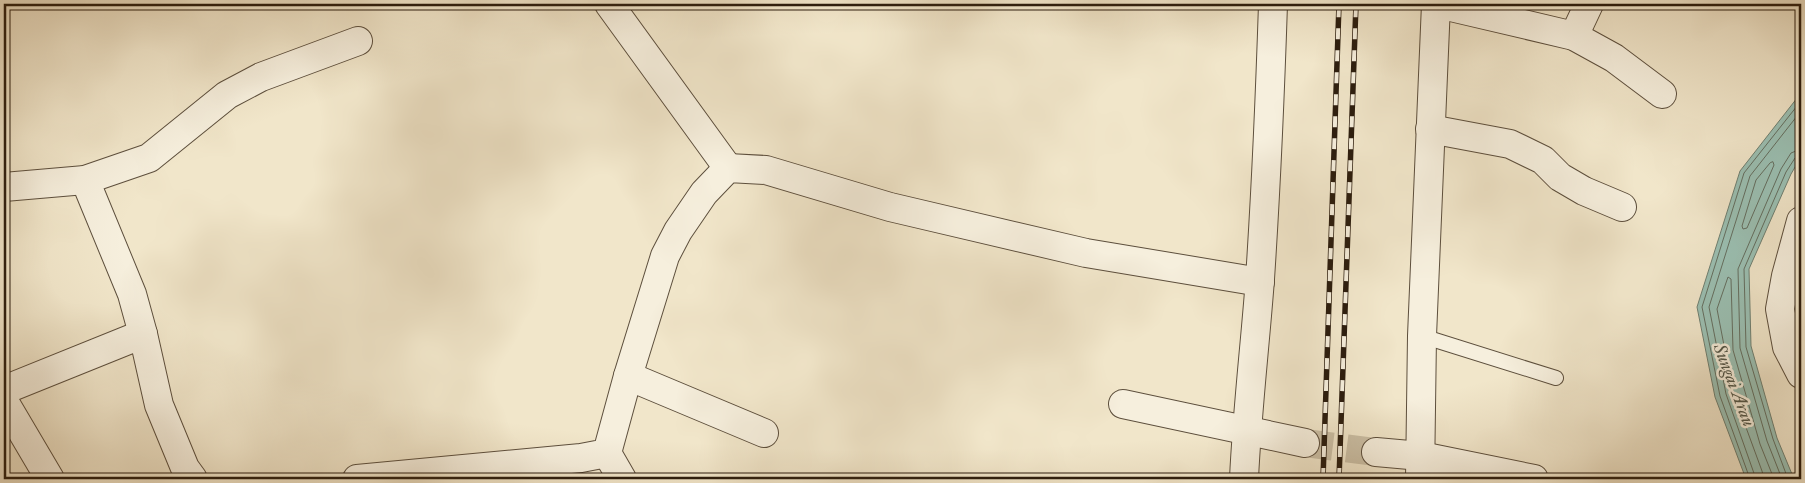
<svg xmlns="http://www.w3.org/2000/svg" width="1805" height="483" font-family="'IM FELL Double Pica',serif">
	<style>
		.water { fill: #9bc0b3; stroke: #6f7f71 }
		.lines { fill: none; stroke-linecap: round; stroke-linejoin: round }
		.shore { stroke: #646e60; stroke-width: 1 }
		.minor-tunnel { stroke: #cabea4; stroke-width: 28; stroke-dasharray: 28 14; stroke-linecap: butt }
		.service-casing { stroke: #5d4f3d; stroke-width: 16 }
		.minor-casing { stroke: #5d4f3d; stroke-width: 30 }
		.service { stroke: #f6efdd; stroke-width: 14 }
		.minor { stroke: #f6efdd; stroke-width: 28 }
		.rail-casing { stroke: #2c1d0e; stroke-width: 5.5 }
		.rail { stroke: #f6efdd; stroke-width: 4; stroke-dasharray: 11; stroke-linecap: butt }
		.labels { text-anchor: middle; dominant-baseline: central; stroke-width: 5; stroke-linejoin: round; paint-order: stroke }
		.water-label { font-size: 18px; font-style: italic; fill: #535648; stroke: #f6efdd }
	</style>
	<rect width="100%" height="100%" fill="#f1e6ca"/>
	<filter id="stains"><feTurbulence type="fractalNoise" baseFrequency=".004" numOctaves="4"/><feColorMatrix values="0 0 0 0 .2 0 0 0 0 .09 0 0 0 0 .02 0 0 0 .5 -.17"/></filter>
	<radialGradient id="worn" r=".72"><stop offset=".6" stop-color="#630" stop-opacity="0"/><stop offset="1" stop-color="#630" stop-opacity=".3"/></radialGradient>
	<!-- water -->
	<polygon class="water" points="1801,93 1801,157 1791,174 1749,269 1751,346 1777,438 1794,479 1746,479 1715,397 1697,307 1740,171"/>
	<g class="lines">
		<!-- shore -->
		<g class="shore">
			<polygon points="1773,162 1774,165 1747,228 1743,229 1742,226 1756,180 1770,163"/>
			<polyline points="1750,479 1720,396 1702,307 1744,173 1801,101"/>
			<polyline points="1756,479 1726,394 1709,307 1750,176 1801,111"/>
			<polyline points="1764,479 1762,471 1733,392 1717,309 1728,277 1731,279 1733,350 1760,444 1774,479"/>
			<polyline points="1782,479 1767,441 1740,348 1738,269 1781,169 1791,153 1801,149"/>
			<polyline points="1788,479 1773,439 1746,347 1744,269 1786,172 1795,158 1801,156"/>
		</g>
		<!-- minor-tunnel -->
		<polyline class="minor-tunnel" points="1305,443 1376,452"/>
		<!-- service casing -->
		<g class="service-casing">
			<polyline id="service" points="1422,336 1556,378"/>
		</g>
		<!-- minor casing -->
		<g class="minor-casing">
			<g id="minor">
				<polyline points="609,4 728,168"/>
				<polyline points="1438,4 1574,36 1614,58 1662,94"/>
				<polyline points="1574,36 1589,4"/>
				<polyline points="1430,129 1510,144 1543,160 1560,177 1584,191 1622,207"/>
				<polyline points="85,180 132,294 143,334 159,405 185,468 193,479"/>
				<polyline points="4,187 85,180 149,158 227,95 261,77 358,41"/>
				<polyline points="1801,221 1786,276 1780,309 1787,347 1801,374"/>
				<polyline points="628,376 764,433"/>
				<polyline points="4,390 143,334"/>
				<polyline points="4,401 50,479"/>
				<polyline points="1123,404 1305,443"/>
				<polyline points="1376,452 1421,456 1534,479"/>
				<polyline points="607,453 622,479"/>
				<polyline points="357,479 581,458 607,453 628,376 665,256 678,231 704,193 728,168 766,170 890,207 1086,253 1260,282"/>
				<path d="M1244,479C1247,412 1255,346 1260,279C1266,188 1270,96 1273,4"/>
				<polyline points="1420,479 1422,336 1436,4"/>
			</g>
		</g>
		<!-- service -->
		<use href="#service" class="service"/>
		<!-- minor -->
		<use href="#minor" class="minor"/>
		<!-- rail casing -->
		<g class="rail-casing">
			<g id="rail">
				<polyline points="1323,479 1339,4"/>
				<polyline points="1339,479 1356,4"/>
			</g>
		</g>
		<!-- rail -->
		<use href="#rail" class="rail"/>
	</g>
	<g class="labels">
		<!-- water labels -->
		<g class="water-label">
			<text transform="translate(1734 385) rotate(69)">Sungai Arau</text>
		</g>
	</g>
	<!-- margin -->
	<rect width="1805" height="483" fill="none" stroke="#f1e6ca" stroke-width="20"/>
	<rect x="5" y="5" width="1795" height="473" fill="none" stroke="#2c1d0e" stroke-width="2.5"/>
	<rect x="10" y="10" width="1785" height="463" fill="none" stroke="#2c1d0e"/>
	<rect width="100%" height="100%" filter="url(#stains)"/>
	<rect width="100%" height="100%" fill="url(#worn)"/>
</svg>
